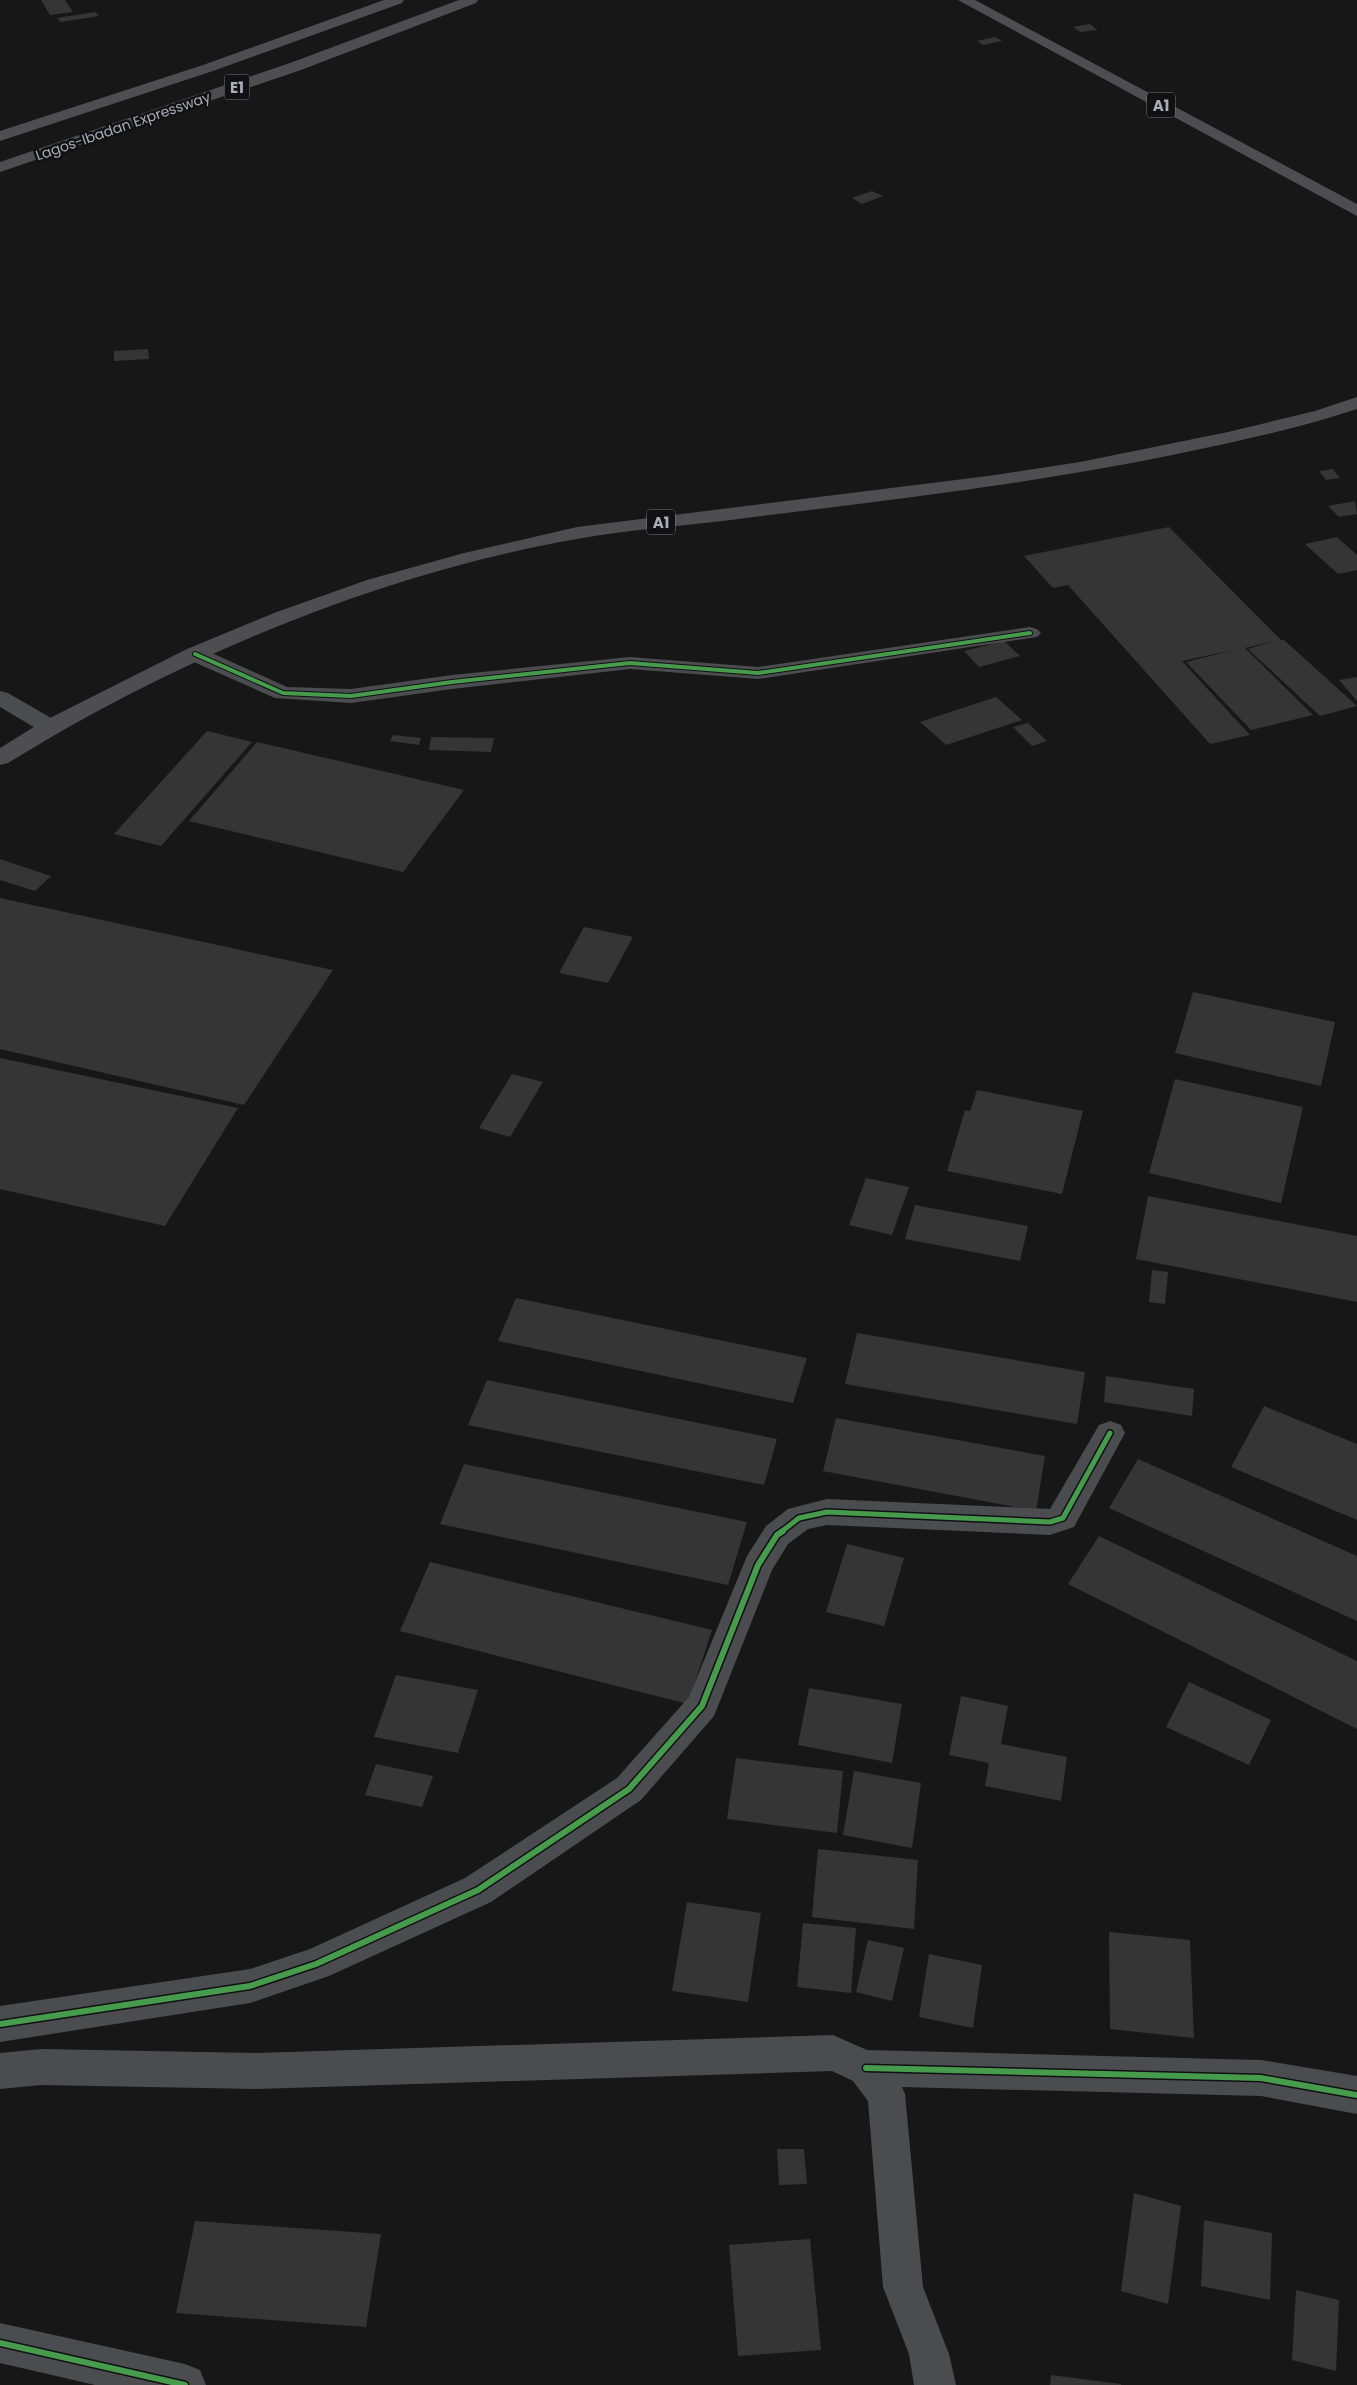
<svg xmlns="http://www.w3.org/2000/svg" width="1357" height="2385" font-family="Poppins,sans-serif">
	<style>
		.building { fill: #353536 }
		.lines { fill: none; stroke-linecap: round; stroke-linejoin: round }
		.minor { fill: #4b4c50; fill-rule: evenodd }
		.highway { fill: #4e4e51; fill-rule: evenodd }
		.cycleway-far2-casing { stroke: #111113; stroke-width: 6 }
		.cycleway-far1-casing { stroke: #111113; stroke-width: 8 }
		.cycleway-casing { stroke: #111113; stroke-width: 9 }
		.cycleway-far2 { stroke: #469c4c; stroke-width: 4 }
		.cycleway-far1 { stroke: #469c4c; stroke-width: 5 }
		.cycleway { stroke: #469c4c; stroke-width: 6 }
		.labels { text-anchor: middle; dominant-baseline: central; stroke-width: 5; stroke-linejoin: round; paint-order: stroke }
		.far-street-label { font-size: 14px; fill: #a8adb8; stroke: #111113 }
		.shield { fill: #111113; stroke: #7b7e86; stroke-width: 1 }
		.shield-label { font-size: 15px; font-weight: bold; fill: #a8adb8 }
	</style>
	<rect width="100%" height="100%" fill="#171717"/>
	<!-- building -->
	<g class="building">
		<polygon points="41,0 65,0 73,12 50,15"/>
		<polygon points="95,12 99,16 61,22 57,18"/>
		<polygon points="1090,24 1097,30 1080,32 1073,27"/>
		<polygon points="995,37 1002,41 983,45 977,41"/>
		<polygon points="872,191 883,196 862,204 852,198"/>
		<polygon points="148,349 149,359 114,361 114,351"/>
		<polygon points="1333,469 1340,478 1326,480 1319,471"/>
		<polygon points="1355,501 1357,514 1339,517 1328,506"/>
		<polygon points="1169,527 1281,640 1284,640 1357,706 1320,716 1248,649 1274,641 1245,648 1313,715 1251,730 1186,662 1234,650 1182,661 1250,735 1210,744 1068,585 1053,588 1024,556"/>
		<polygon points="1337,537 1357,555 1357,570 1338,574 1305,544"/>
		<polygon points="1004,641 1020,656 979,667 964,651"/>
		<polygon points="1357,677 1357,701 1339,680"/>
		<polygon points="996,697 1022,720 946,745 920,722"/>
		<polygon points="1028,723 1047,741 1032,746 1013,727"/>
		<polygon points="207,731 252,742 161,846 114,834"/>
		<polygon points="393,735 421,738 419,745 390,741"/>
		<polygon points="431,737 494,738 491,752 429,750"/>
		<polygon points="257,742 464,790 403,872 189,821"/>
		<polygon points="0,859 51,876 35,891 0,880"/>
		<polygon points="0,898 333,970 244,1105 0,1049"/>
		<polygon points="584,927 633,937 608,983 559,973"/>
		<polygon points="1193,992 1335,1022 1321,1086 1175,1053"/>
		<polygon points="0,1058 238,1108 165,1226 0,1189"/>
		<polygon points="512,1074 543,1082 510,1137 479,1128"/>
		<polygon points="1175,1079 1303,1107 1281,1203 1149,1173"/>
		<polygon points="977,1090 1083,1111 1062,1194 947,1171 965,1110 970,1111"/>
		<polygon points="866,1178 909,1187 892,1235 849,1225"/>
		<polygon points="1148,1196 1357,1236 1357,1302 1136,1259"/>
		<polygon points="915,1205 1028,1226 1020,1261 905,1239"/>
		<polygon points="1152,1270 1168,1272 1165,1304 1149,1302"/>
		<polygon points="516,1298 807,1358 793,1403 498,1341"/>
		<polygon points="857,1333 1085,1372 1077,1424 845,1384"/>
		<polygon points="1106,1376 1194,1389 1192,1416 1104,1402"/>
		<polygon points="487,1380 777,1439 764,1485 468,1425"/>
		<polygon points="1264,1406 1357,1444 1357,1520 1231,1467"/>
		<polygon points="836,1418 1045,1456 1036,1511 823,1471"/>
		<polygon points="1138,1459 1357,1556 1357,1621 1109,1508"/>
		<polygon points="464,1464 747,1522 728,1585 440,1524"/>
		<polygon points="1099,1536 1357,1661 1357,1729 1068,1584"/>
		<polygon points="847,1544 904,1558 884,1626 826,1612"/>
		<polygon points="430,1562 712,1630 688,1704 400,1631"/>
		<polygon points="396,1675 478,1690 458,1753 374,1737"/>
		<polygon points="1189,1682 1271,1720 1249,1765 1166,1727"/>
		<polygon points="809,1688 902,1704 892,1763 798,1745"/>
		<polygon points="961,1696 1008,1706 1001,1744 1067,1757 1061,1801 985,1786 989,1763 949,1755"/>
		<polygon points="736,1758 843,1771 837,1833 727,1819"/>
		<polygon points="376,1764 433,1776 422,1807 365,1795"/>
		<polygon points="854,1771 921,1783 912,1848 843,1835"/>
		<polygon points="818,1849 918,1860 914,1929 812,1917"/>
		<polygon points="687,1902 761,1913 748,2002 672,1991"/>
		<polygon points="803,1923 856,1928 851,1993 797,1987"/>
		<polygon points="1109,1932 1190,1940 1194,2038 1110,2029"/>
		<polygon points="868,1940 904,1948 892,2001 856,1992"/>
		<polygon points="929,1954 982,1965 973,2028 919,2017"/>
		<polygon points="777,2149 804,2149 807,2184 779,2185"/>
		<polygon points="1134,2193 1181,2206 1168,2304 1121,2291"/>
		<polygon points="1204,2220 1272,2233 1270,2300 1201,2286"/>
		<polygon points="195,2221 381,2234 366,2327 176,2313"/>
		<polygon points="810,2239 821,2350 738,2356 729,2245"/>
		<polygon points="1296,2290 1339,2300 1336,2371 1292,2360"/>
		<polygon points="1051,2375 1121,2384 1121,2385 1050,2385"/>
	</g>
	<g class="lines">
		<!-- minor -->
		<g class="minor">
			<polygon points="1030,627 1037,629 1041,633 1037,637 758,679 630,669 452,689 351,703 275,698 187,659 184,654 187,649 195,648 203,649 287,687 351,689 452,675 630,657 758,667"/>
			<polygon points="0,691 8,693 58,722 61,727 58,732 50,734 42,732 0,707"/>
			<polygon points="1110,1421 1121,1425 1125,1433 1074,1527 1050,1535 827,1525 808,1529 788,1544 772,1570 714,1716 641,1800 491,1902 329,1976 250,2003 0,2042 0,2006 250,1969 310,1949 465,1878 617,1778 689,1697 747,1556 766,1526 788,1509 827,1499 1050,1509 1099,1425"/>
			<polygon points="833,2035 867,2050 1261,2060 1357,2076 1357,2114 1261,2096 902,2087 905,2094 923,2287 949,2354 956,2385 914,2385 909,2354 883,2287 868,2101 853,2081 832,2071 257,2089 41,2085 0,2089 0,2053 41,2049 257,2053"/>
			<polygon points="0,2323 185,2364 200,2370 206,2385 95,2385 0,2363"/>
		</g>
		<!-- highway -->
		<g class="highway">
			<polygon points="384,0 404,0 402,3 213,71 0,141 0,131 203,65"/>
			<polygon points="459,0 478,0 476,3 301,70 0,172 0,162 290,63"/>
			<polygon points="958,0 975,0 1357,204 1357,216"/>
			<path d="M1357,397V409C1297,429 1234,442 1172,455C1026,485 879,501 731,520C680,526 628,530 577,539C381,573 177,658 8,763L0,765V748L42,722L187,649L274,613L367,580L464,553L577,527L988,476L1080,462L1228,432L1315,411Z"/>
		</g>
		<!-- cycleway-far2 casing -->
		<g class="cycleway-far2-casing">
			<polyline id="cycleway-far2" points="195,654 283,693 351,696 452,682 630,663 758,673 1030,633"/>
		</g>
		<!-- cycleway-far1 casing -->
		<g class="cycleway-far1-casing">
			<polyline id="cycleway-far1" points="781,1532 799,1518 827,1512 1050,1522 1063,1518 1110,1433"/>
		</g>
		<!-- cycleway casing -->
		<g class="cycleway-casing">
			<g id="cycleway">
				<polyline points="0,2024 250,1986 316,1964 478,1890 629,1789 702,1706 758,1565 777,1535 783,1531"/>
				<polyline points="866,2068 1261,2078 1357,2095"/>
				<polyline points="0,2343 185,2385"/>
			</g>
		</g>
		<!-- cycleway-far2 -->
		<use href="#cycleway-far2" class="cycleway-far2"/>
		<!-- cycleway-far1 -->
		<use href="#cycleway-far1" class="cycleway-far1"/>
		<!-- cycleway -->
		<use href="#cycleway" class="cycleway"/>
	</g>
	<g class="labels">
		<!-- far-street labels -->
		<g class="far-street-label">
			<text transform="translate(123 126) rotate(-19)">Lagos-Ibadan Expressway</text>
		</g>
		<!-- shield labels -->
		<g class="shield">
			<rect x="224.5" y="74.5" width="25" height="25" rx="4"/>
			<rect x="1147" y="92.5" width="28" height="25" rx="4"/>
			<rect x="647" y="509.5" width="28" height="25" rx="4"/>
		</g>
		<g class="shield-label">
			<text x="237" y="87">E1</text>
			<text x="1161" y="105">A1</text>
			<text x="661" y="522">A1</text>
		</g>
	</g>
</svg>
